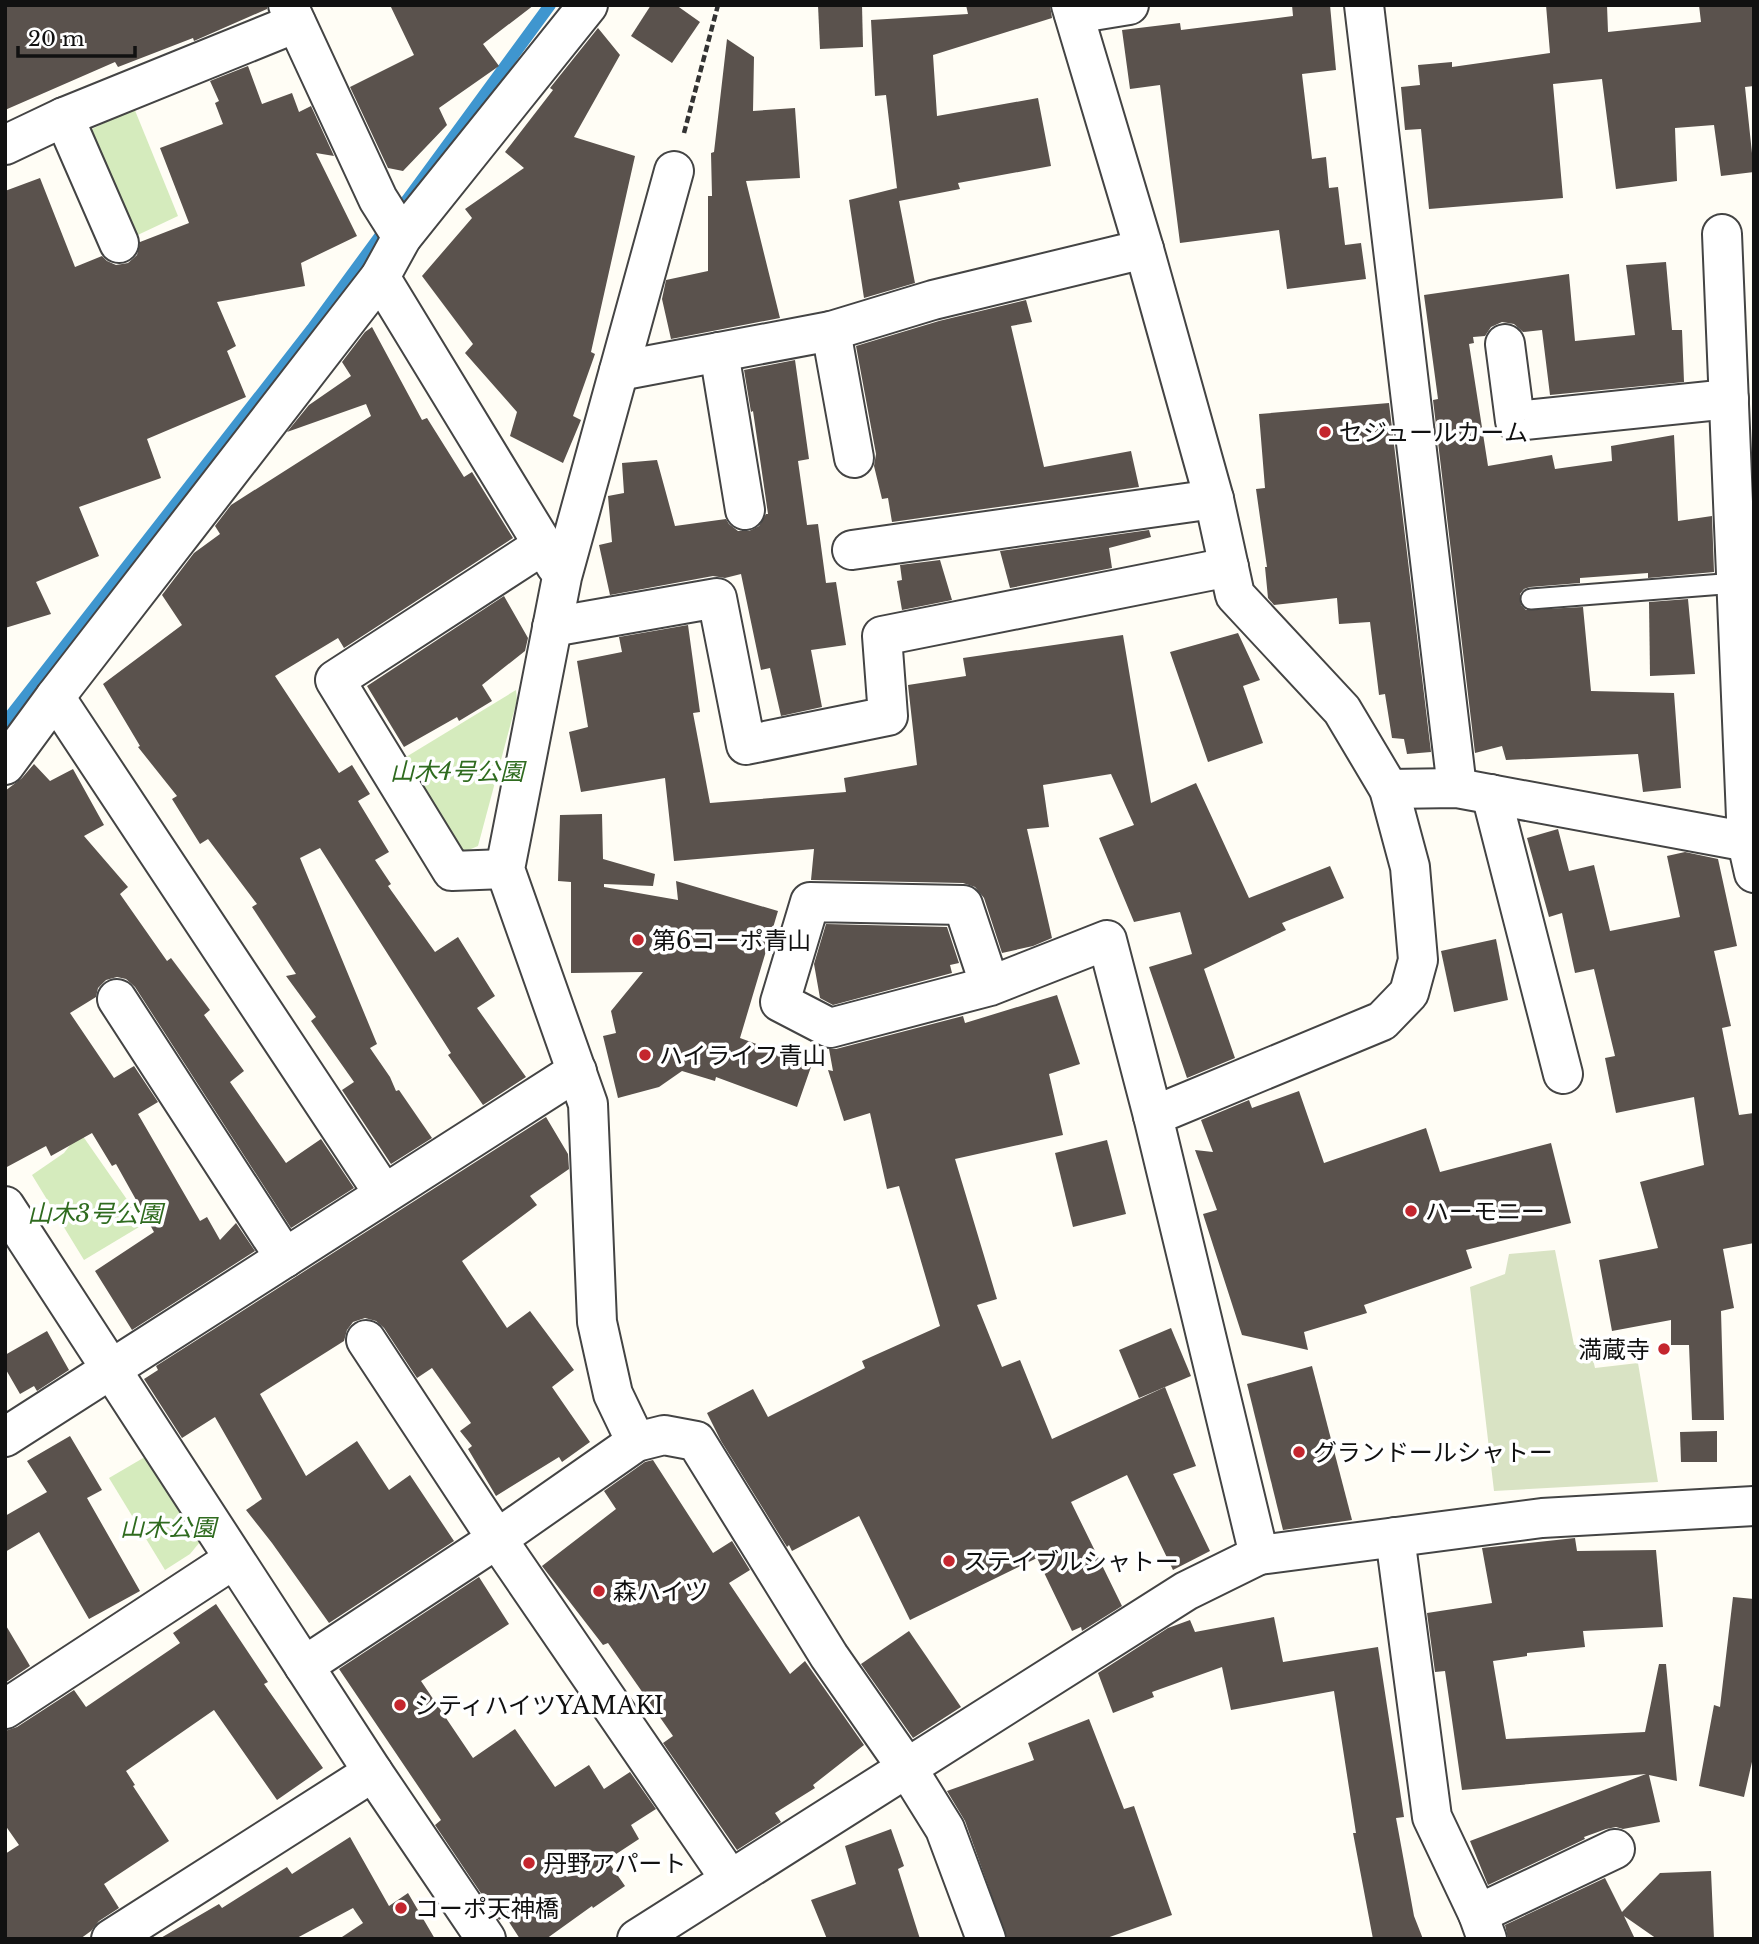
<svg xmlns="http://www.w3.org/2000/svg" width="1759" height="1944" font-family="'Libre Baskerville','Noto Sans JP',serif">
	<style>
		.green { fill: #d5ebbd }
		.cemetery { fill: #d9e3c4 }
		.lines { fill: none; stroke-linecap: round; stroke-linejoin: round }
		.stream { stroke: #3f96cf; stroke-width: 12 }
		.building { fill: #5a524d }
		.lane-casing { stroke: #444; stroke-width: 23 }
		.street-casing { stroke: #444; stroke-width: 42 }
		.path { stroke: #333; stroke-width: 4.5; stroke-dasharray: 7 3.5; stroke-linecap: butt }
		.lane { stroke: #fff; stroke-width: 19 }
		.street { stroke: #fff; stroke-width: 38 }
		.poi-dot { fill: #c4262e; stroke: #fff; stroke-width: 2.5 }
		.labels { text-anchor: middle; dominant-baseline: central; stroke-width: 7; stroke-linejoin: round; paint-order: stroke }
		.poi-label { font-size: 24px; fill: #111; stroke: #fff; text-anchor: start }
		.park-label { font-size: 24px; font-style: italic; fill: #2f6b1f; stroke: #fff }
	</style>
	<rect width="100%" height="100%" fill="#fffdf5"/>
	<!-- green -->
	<g class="green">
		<polygon points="134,108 178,216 125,241 82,134"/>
		<polygon points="516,690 517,700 478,846 459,854 406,757"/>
		<polygon points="80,1132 144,1224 84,1260 32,1175 64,1153"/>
		<polygon points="150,1454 204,1537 190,1554 165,1570 109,1478"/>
	</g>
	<!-- cemetery -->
	<polygon class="cemetery" points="1555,1250 1574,1345 1589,1343 1595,1368 1638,1363 1658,1482 1494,1491 1470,1287 1505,1274 1509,1254"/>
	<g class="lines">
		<!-- stream -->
		<g class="stream">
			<polyline points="402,207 550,5"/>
			<polyline points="5,723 312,329 389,224"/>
		</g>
	</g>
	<!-- building -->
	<g class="building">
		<polygon points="5,5 267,5 267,9 194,41 193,38 118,67 115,62 5,110"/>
		<polygon points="390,5 534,5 483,44 499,66 439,108 447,125 403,171 388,168 350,87 414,55"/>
		<polygon points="651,5 676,5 700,22 672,63 631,36"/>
		<polygon points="818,5 862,5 863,47 820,49"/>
		<polygon points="966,5 1050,5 1052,18 933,55 937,116 1038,98 1051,166 958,183 960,189 899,201 915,283 864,298 849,200 897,188 898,197 886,95 875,96 871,20 968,14"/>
		<polygon points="1292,5 1330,5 1336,70 1302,74 1312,159 1326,157 1329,188 1338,187 1345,245 1361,243 1366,279 1287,289 1279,230 1180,243 1160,85 1130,89 1122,30 1180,23 1181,30 1293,16"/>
		<polygon points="1546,5 1607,5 1608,32 1701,22 1699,5 1754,5 1754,86 1745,87 1754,172 1721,176 1714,125 1675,128 1677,181 1616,189 1602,79 1553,84 1563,198 1429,209 1421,129 1405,130 1401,87 1420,85 1418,65 1452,62 1452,67 1550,53"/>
		<polygon points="598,28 620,55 574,137 635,156 591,352 595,354 573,416 581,420 563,463 510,436 517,412 465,353 473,344 422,276 472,218 465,209 524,168 505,152 553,90 550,88"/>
		<polygon points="727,39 754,57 753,111 795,108 800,178 746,181 780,318 671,339 662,299 666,280 708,271 708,196 712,196 711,153 714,152"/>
		<polygon points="248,66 262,104 292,93 299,112 311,106 334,156 316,153 357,236 301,263 305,286 217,302 236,346 227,351 246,397 147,439 161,478 79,507 99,556 36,582 51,614 5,628 5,191 40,178 75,267 102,256 107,261 116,265 128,263 137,255 140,242 189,223 160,148 223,124 215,103 219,101 210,81"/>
		<polygon points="1666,262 1672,330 1682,330 1684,382 1550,395 1542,330 1523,332 1514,324 1502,322 1491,327 1485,336 1473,337 1474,343 1469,344 1488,466 1552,455 1555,469 1612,461 1611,446 1674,435 1678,521 1712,516 1714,572 1648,578 1648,573 1580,578 1580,583 1530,587 1524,589 1520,594 1521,605 1526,610 1583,607 1591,691 1674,693 1681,788 1643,792 1638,754 1506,760 1502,746 1475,753 1433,400 1438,399 1424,295 1569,274 1575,341 1635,335 1626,265"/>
		<polygon points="1026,300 1032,322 1011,326 1044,467 1131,451 1139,487 892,522 888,498 882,499 874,466 876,454 856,346 939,321"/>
		<polygon points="372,327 422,420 427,418 464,477 472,472 513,538 344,648 338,638 275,676 339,773 352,765 370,794 358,801 389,852 375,860 391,884 388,886 435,952 458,937 495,996 477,1008 526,1077 483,1105 448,1055 451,1053 320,848 300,858 377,1044 370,1048 390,1077 396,1091 399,1090 432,1138 391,1164 342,1090 354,1082 311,1021 316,1017 286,976 296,974 252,907 257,904 208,839 200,844 172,799 177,796 138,747 140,746 103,684 182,625 162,595 194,553 220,534 215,526 231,505 371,416 366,404 287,432 309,405 351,376 342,362 365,332"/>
		<polygon points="795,360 809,459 798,461 807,525 818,524 826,583 836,582 846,645 811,650 822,707 781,716 770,668 761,670 741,574 725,578 713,576 610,595 599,545 612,542 608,496 624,493 622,463 657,460 675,526 726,519 729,524 738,531 749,531 759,526 766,514 768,514 753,411 751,412 744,370"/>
		<polygon points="1389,403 1431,752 1407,754 1404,739 1392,738 1385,694 1379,695 1370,622 1339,624 1337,598 1274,605 1268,598 1265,567 1267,567 1256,489 1265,488 1259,414"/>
		<polygon points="1149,530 1151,537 1109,548 1112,568 1010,588 1000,551"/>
		<polygon points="940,560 952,600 902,610 897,581 902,580 900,565"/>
		<polygon points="504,596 528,638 525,651 482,685 492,701 459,721 457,717 404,747 367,686"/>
		<polygon points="1688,599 1695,674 1650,676 1649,602"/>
		<polygon points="688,625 700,712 693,713 710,803 846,792 844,778 917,765 908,685 966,676 963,658 1123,635 1151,803 1196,783 1249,898 1330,866 1344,898 1282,923 1286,930 1204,969 1235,1058 1187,1078 1149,967 1192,954 1180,912 1134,922 1099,838 1134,825 1111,774 1043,785 1049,827 1027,829 1052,938 1033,946 1002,953 984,898 975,887 963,883 811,880 814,849 674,861 665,778 581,792 569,732 588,727 577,661 622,652 619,637"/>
		<polygon points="1238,633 1260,680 1243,686 1263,743 1208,762 1170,652"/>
		<polygon points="34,764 50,781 73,769 104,825 84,836 128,887 120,894 167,961 171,958 210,1010 204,1015 244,1071 230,1082 286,1163 321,1139 354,1188 291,1228 135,987 126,979 117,977 106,980 98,988 96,997 70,1013 114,1078 134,1066 158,1102 138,1114 200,1221 207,1217 220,1240 236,1223 255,1251 132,1330 95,1271 154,1232 116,1164 112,1166 92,1133 51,1156 46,1146 5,1168 5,791 22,778"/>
		<polygon points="602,814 603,859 655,874 653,886 604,884 604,887 678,900 676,881 778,911 740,1038 812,1064 797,1107 716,1077 715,1081 682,1071 659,1087 618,1098 603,1036 616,1033 611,1011 643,972 571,973 571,882 558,881 560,815"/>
		<polygon points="1558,829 1569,871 1594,865 1610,931 1680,917 1667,856 1685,852 1718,859 1737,946 1714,951 1731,1026 1722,1028 1739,1115 1754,1113 1754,1243 1723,1249 1734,1308 1721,1311 1724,1420 1692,1420 1689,1345 1671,1345 1671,1320 1612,1331 1599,1260 1658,1248 1640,1182 1704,1165 1694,1097 1616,1113 1605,1058 1615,1056 1594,969 1575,973 1562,913 1549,917 1527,838"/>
		<polygon points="826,924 947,927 959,963 950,965 952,973 833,1005 820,998 814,964"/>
		<polygon points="1496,939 1508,1000 1454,1012 1441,951"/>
		<polygon points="1057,995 1080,1064 1049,1074 1063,1135 955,1159 997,1299 977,1305 1002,1367 1020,1360 1052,1439 1165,1387 1196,1466 1173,1474 1210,1551 1173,1570 1127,1475 1071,1502 1122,1606 1082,1631 1081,1627 1072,1631 1037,1558 910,1620 859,1516 792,1551 789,1545 787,1547 721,1441 707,1413 753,1389 768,1417 865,1368 862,1361 940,1326 899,1186 887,1189 870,1113 844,1121 828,1070 833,1071 829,1049 836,1049 963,1016 965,1023"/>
		<polygon points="1299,1091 1324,1163 1426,1128 1440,1172 1551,1143 1571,1223 1466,1250 1472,1268 1364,1305 1367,1313 1304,1332 1308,1350 1242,1335 1203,1214 1217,1210 1195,1150 1213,1152 1201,1120 1249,1100 1252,1108"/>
		<polygon points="546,1117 568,1154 569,1169 530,1196 537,1205 462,1261 507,1328 530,1311 574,1370 552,1387 590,1442 562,1462 559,1457 496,1496 468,1449 472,1446 460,1431 471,1423 432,1368 417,1378 384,1328 376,1321 365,1318 353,1322 347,1330 344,1341 260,1394 306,1476 357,1441 389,1490 410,1475 454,1541 329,1623 272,1543 246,1510 262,1499 215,1417 182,1438 144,1379 158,1370 156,1366"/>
		<polygon points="1107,1140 1126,1214 1073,1227 1055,1153"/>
		<polygon points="1171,1328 1191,1376 1139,1398 1119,1350"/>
		<polygon points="47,1331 69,1370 37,1391 34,1386 20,1394 5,1368 5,1355"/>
		<polygon points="1312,1366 1352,1520 1283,1530 1247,1384"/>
		<polygon points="1717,1431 1717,1462 1681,1462 1680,1432"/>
		<polygon points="70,1436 102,1490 87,1498 140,1591 89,1619 39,1532 5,1552 5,1516 47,1492 27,1461"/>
		<polygon points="653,1460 713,1553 732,1541 750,1570 729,1583 790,1674 805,1661 864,1745 813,1785 815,1788 775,1813 781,1822 737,1850 663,1743 673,1736 608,1643 603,1645 542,1566 616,1509 604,1491 645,1462"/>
		<polygon points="1575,1538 1577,1551 1656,1550 1663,1627 1583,1631 1585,1647 1527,1653 1527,1656 1493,1661 1506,1739 1645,1732 1659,1664 1666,1664 1677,1781 1649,1775 1660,1822 1623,1829 1616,1827 1606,1829 1584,1837 1585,1839 1488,1885 1470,1841 1646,1774 1462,1790 1445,1671 1435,1672 1427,1613 1492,1603 1482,1548"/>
		<polygon points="479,1577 509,1624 421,1681 473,1758 515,1729 555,1787 589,1765 604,1789 630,1772 656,1809 631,1825 639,1839 607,1860 625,1886 593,1908 592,1906 546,1939 520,1939 505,1916 499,1920 435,1825 441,1820 339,1669"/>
		<polygon points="1733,1597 1754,1599 1754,1753 1744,1797 1699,1786 1714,1705 1720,1707"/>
		<polygon points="216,1604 268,1682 264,1684 323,1768 277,1800 214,1710 126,1771 135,1785 133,1786 169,1841 104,1884 119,1908 99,1921 91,1931 80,1939 5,1939 5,1854 19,1845 5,1825 5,1731 17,1727 74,1690 86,1707 180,1643 173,1633"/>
		<polygon points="1274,1617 1283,1662 1378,1647 1404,1817 1396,1818 1414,1916 1423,1939 1373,1939 1353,1833 1356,1833 1334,1691 1231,1710 1222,1667 1152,1692 1154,1697 1113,1713 1098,1673 1168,1628 1190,1620 1195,1632"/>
		<polygon points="5,1624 30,1666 5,1683"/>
		<polygon points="909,1631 961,1707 913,1738 861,1664"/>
		<polygon points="1089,1719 1124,1809 1134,1806 1172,1915 1104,1939 1007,1939 965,1821 947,1791 1034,1760 1028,1743"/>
		<polygon points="891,1829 904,1866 898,1869 920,1939 827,1939 811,1900 856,1884 845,1846"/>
		<polygon points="350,1837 389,1906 408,1893 435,1939 339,1939 363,1923 353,1908 295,1939 159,1939 219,1904 222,1908 287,1867 292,1874"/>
		<polygon points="1711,1871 1714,1939 1657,1939 1624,1916 1635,1939 1508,1939 1505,1925 1605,1878 1622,1912 1660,1873"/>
	</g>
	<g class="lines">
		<!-- lane casing -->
		<g class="lane-casing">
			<polyline id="lane" points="1531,599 1736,583"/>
		</g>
		<!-- street casing -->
		<g class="street-casing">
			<g id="street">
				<polyline points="288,5 378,199 402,237"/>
				<polyline points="1364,5 1457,788"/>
				<polyline points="1074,14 1129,5"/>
				<polyline points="64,117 119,243"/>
				<polyline points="5,145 64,117 296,23"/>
				<polyline points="1722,234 1747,842 1754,873"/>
				<polyline points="380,277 556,566"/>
				<polyline points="831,331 854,458"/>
				<polyline points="1505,344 1515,421 1729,399"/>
				<polyline points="719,352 745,510"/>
				<polyline points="619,371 831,331 933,300 1144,249"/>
				<polyline points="852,550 1214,499"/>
				<polyline points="552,627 717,598 746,745 888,716 882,636 1229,567"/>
				<polyline points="55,697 384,1194"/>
				<polyline points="5,765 55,697 380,277 402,237 588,5"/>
				<polyline points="1389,789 1457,788 1754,843"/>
				<polyline points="1491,794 1563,1074"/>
				<polyline points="505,869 452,871 335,680 543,545"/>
				<polyline points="990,986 963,905 810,902 780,1002 830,1028 990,986 1107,940 1153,1116"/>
				<polyline points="117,999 285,1258"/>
				<polyline points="5,1206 373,1772 486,1939"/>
				<polyline points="366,1340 497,1539 730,1879"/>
				<polyline points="5,1437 577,1071"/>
				<polyline points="636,1442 613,1394 597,1322 588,1104 505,869 562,577 674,171"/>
				<polyline points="1395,1537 1432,1817 1478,1914 1487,1939"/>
				<polyline points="1259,1555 1542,1518 1754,1506"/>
				<polyline points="304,1666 497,1539 636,1442 664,1435 696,1441 829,1656 907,1768 945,1829 986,1939"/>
				<polyline points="5,1709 234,1559"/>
				<polyline points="1478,1914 1615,1849"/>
				<polyline points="111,1939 373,1772"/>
				<polyline points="637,1939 1186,1591 1259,1555 1153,1116 1382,1021 1409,993 1418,960 1410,867 1389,789 1342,710 1235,595 1214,499 1144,249 1071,5"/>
			</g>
		</g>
		<!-- path -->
		<polyline class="path" points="684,133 718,5"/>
		<!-- lane -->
		<use href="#lane" class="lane"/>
		<!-- street -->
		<use href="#street" class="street"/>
	</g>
	<!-- markers -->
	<g class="poi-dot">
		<circle cx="1325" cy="432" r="7"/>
		<circle cx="638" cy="940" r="7"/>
		<circle cx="645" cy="1055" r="7"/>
		<circle cx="1411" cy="1211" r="7"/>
		<circle cx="1664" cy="1349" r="7"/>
		<circle cx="1299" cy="1452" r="7"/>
		<circle cx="949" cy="1561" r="7"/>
		<circle cx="599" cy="1591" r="7"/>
		<circle cx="400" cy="1705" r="7"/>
		<circle cx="529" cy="1863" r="7"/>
		<circle cx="401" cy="1908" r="7"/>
	</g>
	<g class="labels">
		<!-- poi labels -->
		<g class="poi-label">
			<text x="1339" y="432">セジュールカーム</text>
			<text x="652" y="940">第6コーポ青山</text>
			<text x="659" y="1055">ハイライフ青山</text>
			<text x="1425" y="1211">ハーモニー</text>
			<text x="1650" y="1349" text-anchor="end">満蔵寺</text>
			<text x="1313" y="1452">グランドールシャトー</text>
			<text x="963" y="1561">ステイブルシャトー</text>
			<text x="613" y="1591">森ハイツ</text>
			<text x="414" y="1705">シティハイツYAMAKI</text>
			<text x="543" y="1863">丹野アパート</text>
			<text x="415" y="1908">コーポ天神橋</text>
		</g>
		<!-- park labels -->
		<g class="park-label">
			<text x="457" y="771">山木4号公園</text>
			<text x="95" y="1213">山木3号公園</text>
			<text x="168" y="1527">山木公園</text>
		</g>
	</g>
	<!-- border -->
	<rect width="1759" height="1944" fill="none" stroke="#111111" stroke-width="14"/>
	<!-- scale -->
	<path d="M18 46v10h117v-10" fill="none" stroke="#111111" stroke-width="3.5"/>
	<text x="28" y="46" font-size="21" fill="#111111" stroke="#ffffff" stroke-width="5" paint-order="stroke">20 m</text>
</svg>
